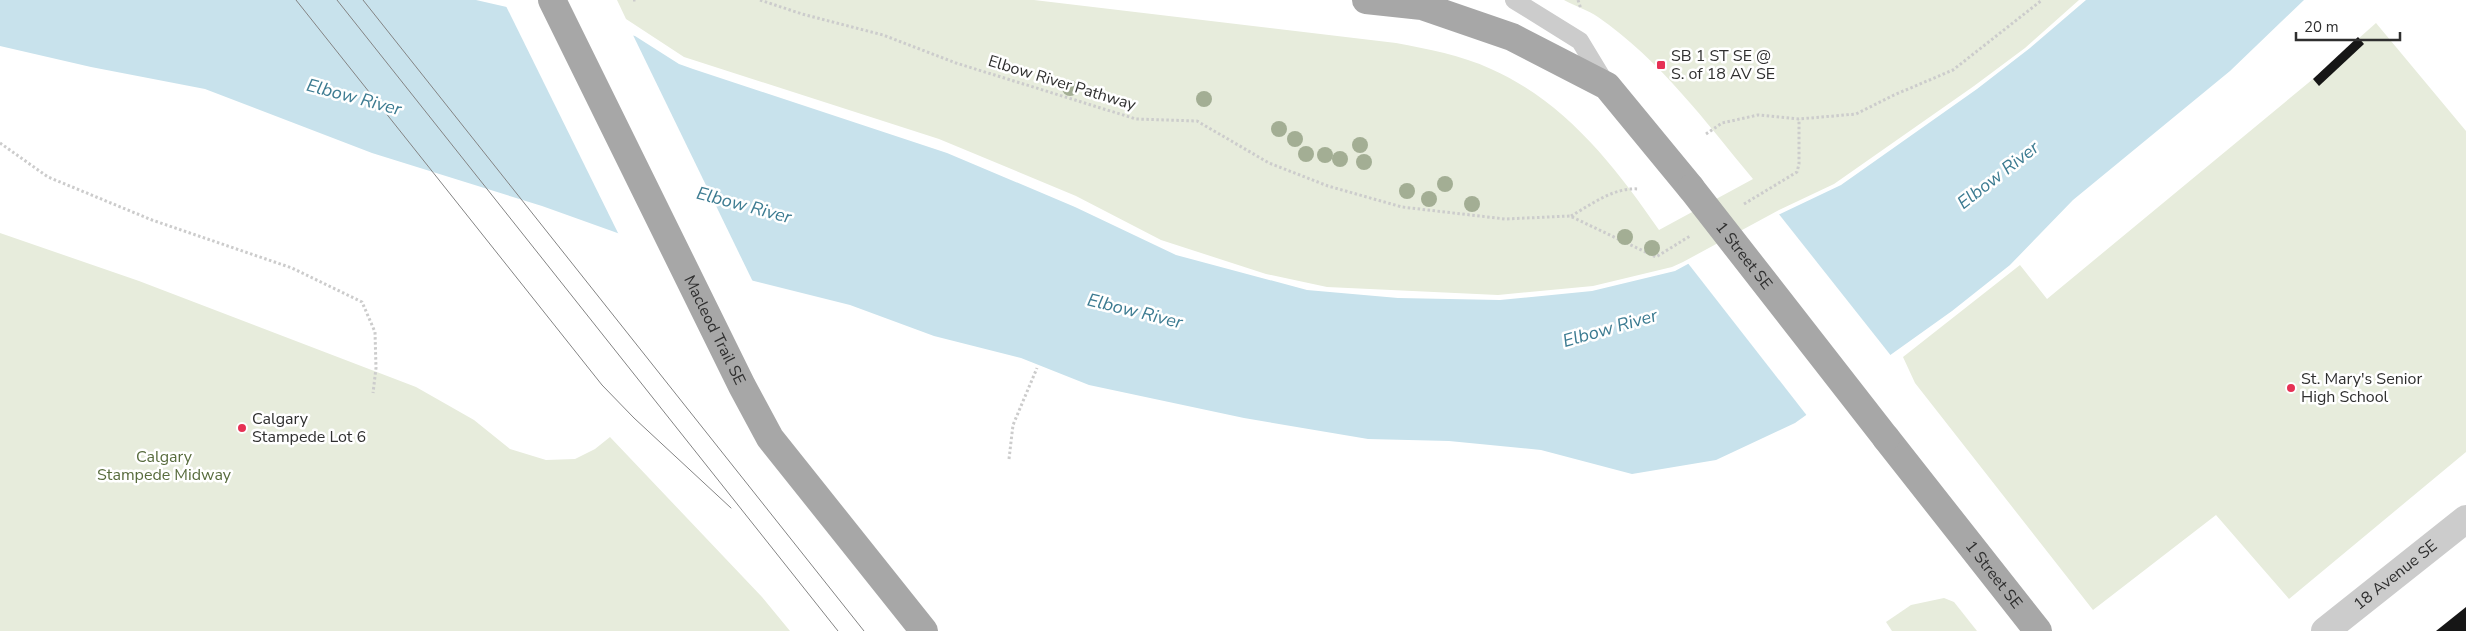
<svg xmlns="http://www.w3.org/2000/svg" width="2466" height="631" font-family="'Nunito Sans',sans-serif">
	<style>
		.green { fill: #e7ecdc }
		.water { fill: #c8e2ec }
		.pier { fill: #fff }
		.building { fill: #161616 }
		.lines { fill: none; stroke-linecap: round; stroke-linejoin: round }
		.path { stroke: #ccc; stroke-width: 3; stroke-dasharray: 2.5 2.5; stroke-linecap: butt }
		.lane { stroke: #ccc; stroke-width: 18 }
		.street { stroke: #ccc; stroke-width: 28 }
		.primary { stroke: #a7a7a7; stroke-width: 28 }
		.tram { stroke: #848484; stroke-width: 1 }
		.primary-bridge { stroke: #a7a7a7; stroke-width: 28 }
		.tree { fill: #a3ae94 }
		.poi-dot { fill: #e63154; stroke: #fff; stroke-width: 2 }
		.labels { text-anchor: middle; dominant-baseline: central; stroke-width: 5; stroke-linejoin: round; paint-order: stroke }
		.poi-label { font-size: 16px; fill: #2f2f2f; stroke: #fff; text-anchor: start }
		.street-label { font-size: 16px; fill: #2f2f2f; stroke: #fff }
		.park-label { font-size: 16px; fill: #576b3c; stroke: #fff }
		.water-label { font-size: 18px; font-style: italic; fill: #3c7b91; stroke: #fff }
	</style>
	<rect width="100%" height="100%" fill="#fff"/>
	<!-- green -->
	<g class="green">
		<path d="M617,0H1034L1396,43C1428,49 1461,55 1491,69C1565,102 1614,165 1659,230L1753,179C1705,121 1660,60 1598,17C1588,10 1575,6 1564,0H2079L2025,48L1974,86L1834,184L1779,210L1683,262L1672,267L1593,286L1498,295L1327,287L1266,274L1161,240L1076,196L939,139L684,57L626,19Z"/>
		<polygon points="2376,23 2466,131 2466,452 2289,599 2216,515 2093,610 1915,383 1903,357 2020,265 2047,299 2313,79"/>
		<polygon points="0,233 139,281 416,387 474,420 510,449 546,460 575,459 595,449 610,437 762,597 790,631 0,631"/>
		<polygon points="1944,598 1954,602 1977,631 1892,631 1886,622 1911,605"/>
	</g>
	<!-- water -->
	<polygon class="water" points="0,0 476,0 635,36 679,64 693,69 947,153 1075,207 1176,255 1307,290 1398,298 1500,300 1592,291 1675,271 1778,215 1841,185 1977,89 2030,48 2086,0 2304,0 2230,71 2073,200 2010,265 1952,311 1795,423 1716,460 1632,474 1541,450 1449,441 1368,439 1244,418 1089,385 1021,358 934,336 850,305 746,279 542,206 372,153 205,89 91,67 0,46"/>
	<!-- pier -->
	<g class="pier">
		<polygon points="505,4 632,33 754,284 620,237"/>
		<polygon points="1778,213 1892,357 1808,417 1687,262"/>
	</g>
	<!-- building -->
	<g class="building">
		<polygon points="2358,37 2364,44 2319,86 2313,79"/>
		<polygon points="2466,607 2466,631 2436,631"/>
	</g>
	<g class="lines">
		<!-- path -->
		<g class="path">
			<polyline points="633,0 638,0"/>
			<polyline points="760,0 802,14 883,35 956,63 1136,119 1197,121 1269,163 1328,186 1402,207 1505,219 1570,216 1656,257 1690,236"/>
			<polyline points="1578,0 1581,9"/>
			<polyline points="1706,134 1722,123 1758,115 1799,119 1856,114 1894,95 1953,70 2042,0"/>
			<polyline points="0,143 48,177 152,220 292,268 362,302 375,332 376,368 373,393"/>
			<polyline points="1744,204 1797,172 1799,164 1799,119"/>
			<path d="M1571,216C1592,204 1614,187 1639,189"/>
			<polyline points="1009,459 1013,425 1037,368"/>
		</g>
		<!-- lane -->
		<polyline class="lane" points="1514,0 1580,41 1606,84"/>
		<!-- street -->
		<path class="street" id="s1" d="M2325,631L2466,519"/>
		<!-- primary -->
		<g class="primary">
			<path id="s2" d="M552,0L742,386L770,438L924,631"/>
			<polyline points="1366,0 1422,6 1512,37 1607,86 1691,188"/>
			<path id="s3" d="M1886,438L2038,631"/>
		</g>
		<!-- tram -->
		<g class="tram">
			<polyline points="296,0 602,385 634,418 731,508"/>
			<polyline points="337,0 838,631"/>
			<polyline points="363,0 864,631"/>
		</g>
		<!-- primary-bridge -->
		<path class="primary-bridge" id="s4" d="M1691,188L1886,438"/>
	</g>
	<!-- trees -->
	<g class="tree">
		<circle cx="1070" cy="88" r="8"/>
		<circle cx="1204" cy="99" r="8"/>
		<circle cx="1279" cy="129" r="8"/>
		<circle cx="1295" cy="139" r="8"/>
		<circle cx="1360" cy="145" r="8"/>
		<circle cx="1306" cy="154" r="8"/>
		<circle cx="1325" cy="155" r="8"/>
		<circle cx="1340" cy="159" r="8"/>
		<circle cx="1364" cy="162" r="8"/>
		<circle cx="1445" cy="184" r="8"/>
		<circle cx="1407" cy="191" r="8"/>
		<circle cx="1429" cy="199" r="8"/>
		<circle cx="1472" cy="204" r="8"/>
		<circle cx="1625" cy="237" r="8"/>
		<circle cx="1652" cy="248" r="8"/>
	</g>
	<!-- markers -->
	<g class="poi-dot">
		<rect x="1656" y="60" width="10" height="10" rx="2.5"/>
		<circle cx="2291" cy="388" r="5"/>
		<circle cx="242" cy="428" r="5"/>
	</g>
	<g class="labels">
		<!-- poi labels -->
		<g class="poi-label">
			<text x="1671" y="56">SB 1 ST SE @<tspan x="1671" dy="18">S. of 18 AV SE</tspan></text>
			<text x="2301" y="379">St. Mary's Senior<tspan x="2301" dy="18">High School</tspan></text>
			<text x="252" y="419">Calgary<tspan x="252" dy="18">Stampede Lot 6</tspan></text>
		</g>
		<!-- street labels -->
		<g class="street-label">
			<text transform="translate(1062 83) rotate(17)">Elbow River Pathway</text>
			<text stroke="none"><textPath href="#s4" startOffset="86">1 Street SE</textPath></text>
			<text stroke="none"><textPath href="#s2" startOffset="368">Macleod Trail SE</textPath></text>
			<text stroke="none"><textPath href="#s3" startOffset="174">1 Street SE</textPath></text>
			<text stroke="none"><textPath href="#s1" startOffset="90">18 Avenue SE</textPath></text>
		</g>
		<!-- park labels -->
		<g class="park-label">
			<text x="164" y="457">Calgary<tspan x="164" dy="18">Stampede Midway</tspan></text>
		</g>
		<!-- water labels -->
		<g class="water-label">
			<text transform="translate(354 97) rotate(15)">Elbow River</text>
			<text transform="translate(1998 175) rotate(-38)">Elbow River</text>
			<text transform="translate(744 205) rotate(15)">Elbow River</text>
			<text transform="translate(1135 311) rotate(14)">Elbow River</text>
			<text transform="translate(1610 328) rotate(-16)">Elbow River</text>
		</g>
	</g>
	<!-- scale -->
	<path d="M2296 32v8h104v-8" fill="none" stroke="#2f2f2f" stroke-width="2.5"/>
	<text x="2304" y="32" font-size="15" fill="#2f2f2f" stroke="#ffffff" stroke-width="4" paint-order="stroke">20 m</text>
</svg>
